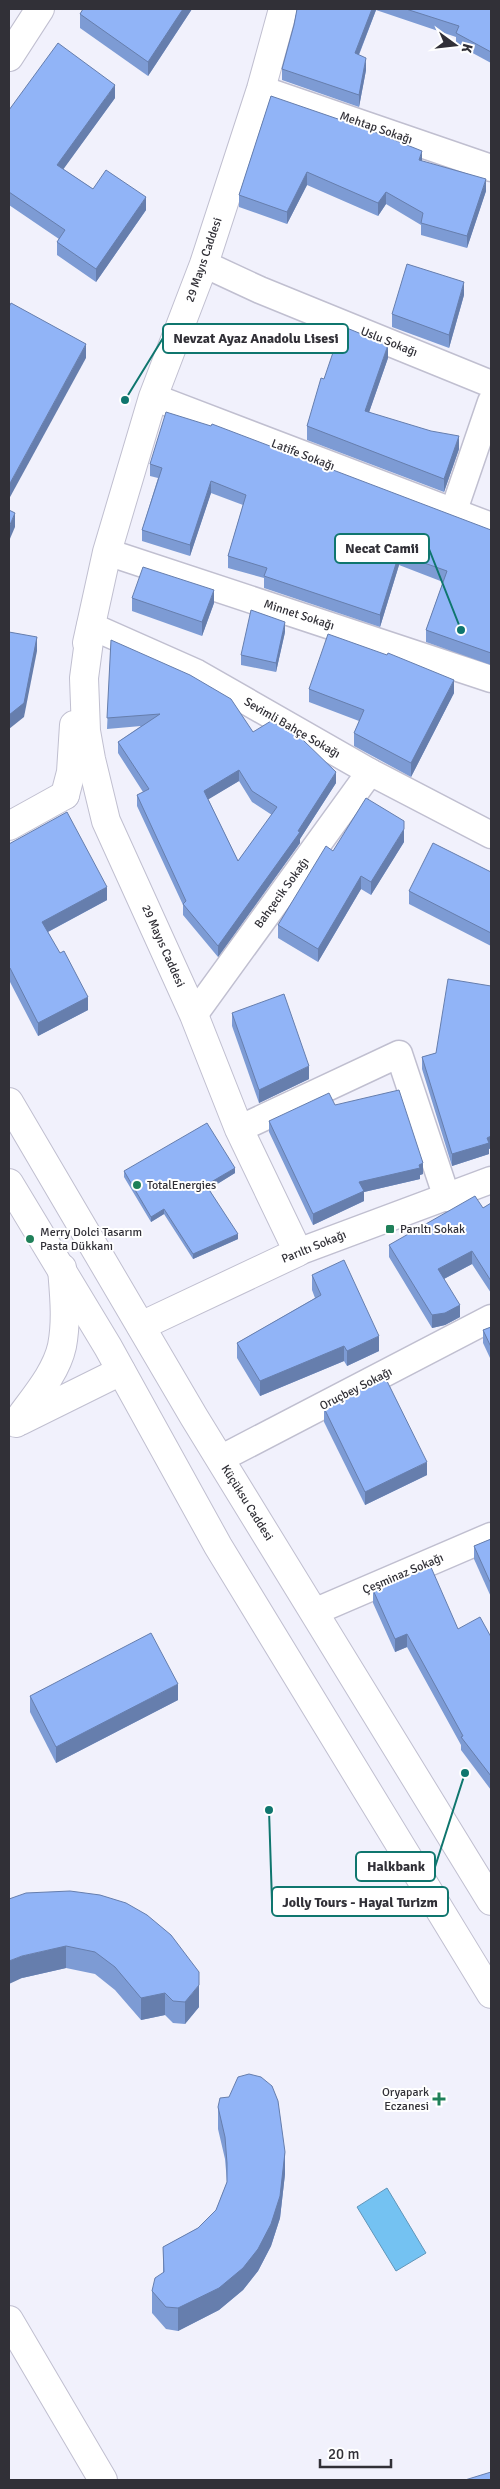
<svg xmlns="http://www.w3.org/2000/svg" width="500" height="2489" font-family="Signika,sans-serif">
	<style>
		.water { fill: #74c2f2; stroke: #6096ba }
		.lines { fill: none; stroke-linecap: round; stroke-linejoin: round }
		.minor-casing { stroke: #c0bfd0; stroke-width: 29 }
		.tertiary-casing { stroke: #c0bfd0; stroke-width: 30 }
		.secondary-casing { stroke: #c0bfd0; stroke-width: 30 }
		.primary-casing { stroke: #c0bfd0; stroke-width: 30 }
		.minor { stroke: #fff; stroke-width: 26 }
		.tertiary { stroke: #fff; stroke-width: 28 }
		.secondary { stroke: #fff; stroke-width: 28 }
		.primary { stroke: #fff; stroke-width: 28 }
		.wall { fill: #7d9bd4; fill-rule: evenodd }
		.shaded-wall { fill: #667ead }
		.building { fill: #91b4f7; stroke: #667ead; fill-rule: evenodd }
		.poi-dot { fill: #1f8059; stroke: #fff; stroke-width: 2 }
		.labels { text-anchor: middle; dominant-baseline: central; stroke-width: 4; stroke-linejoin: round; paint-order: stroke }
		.street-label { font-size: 12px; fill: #313037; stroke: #fff }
		.poi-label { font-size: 12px; fill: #313037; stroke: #fff; text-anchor: start }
		.leader { fill: none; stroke: #0f766e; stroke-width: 2 }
		.callout-dot { fill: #0f766e; stroke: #fff; stroke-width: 2 }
		.callout { fill: #fff; stroke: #0f766e; stroke-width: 2 }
		.callout-label { font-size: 14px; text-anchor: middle; font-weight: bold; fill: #313037 }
	</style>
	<rect width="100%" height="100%" fill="#f1f1fc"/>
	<!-- water -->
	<polygon class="water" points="387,2188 426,2253 396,2271 357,2207"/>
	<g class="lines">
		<!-- minor casing -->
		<g class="minor-casing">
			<g id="minor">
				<polyline points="261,89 491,168"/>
				<polyline points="204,264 260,290 491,384"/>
				<polyline points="153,397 491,526"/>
				<polyline points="453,513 491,402"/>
				<polyline points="107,552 491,679"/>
				<polyline points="91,626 197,673 370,772 491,835"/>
				<polyline points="194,1015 370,772"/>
				<polyline points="239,1129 399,1054 447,1198"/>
				<polyline points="298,1252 491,1180"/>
				<polyline points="220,1459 491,1318"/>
				<polyline points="314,1612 491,1536"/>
			</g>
		</g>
		<!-- tertiary casing -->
		<g class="tertiary-casing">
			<g id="tertiary">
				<polyline points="9,57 40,9"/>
				<polyline points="91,626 84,678 86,731 91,759 106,821 194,1015 239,1129 298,1252 141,1326"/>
				<polyline points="87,643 107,552 153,397 204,264 261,89 283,9"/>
				<polyline points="65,795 71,772 74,725"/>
				<polyline points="9,826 65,795"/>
			</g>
		</g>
		<!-- secondary casing -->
		<g class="secondary-casing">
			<g id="secondary">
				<polyline points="20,1421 121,1371"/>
				<path d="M16,1423C32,1400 56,1374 62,1346C67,1320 64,1294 62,1268"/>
				<polyline points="9,2320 103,2480"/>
			</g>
		</g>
		<!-- primary casing -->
		<g class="primary-casing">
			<g id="primary">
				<polyline points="9,1102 194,1417 491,1901"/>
				<polyline points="9,1183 108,1347 218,1546 491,1994"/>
			</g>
		</g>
		<!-- minor -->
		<use href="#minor" class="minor"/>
		<!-- tertiary -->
		<use href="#tertiary" class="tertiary"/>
		<!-- secondary -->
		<use href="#secondary" class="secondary"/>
		<!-- primary -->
		<use href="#primary" class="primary"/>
	</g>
	<!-- wall -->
	<g class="wall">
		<polygon points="83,9 192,9 148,76 80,28 80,14"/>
		<polygon points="297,9 491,9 491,63 456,44 456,37 376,10 359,55 366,70 359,107 282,80 282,69 294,25"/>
		<polygon points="271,96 422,161 486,191 467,248 421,235 421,225 386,204 378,216 307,185 287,224 239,207 239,195"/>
		<polygon points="115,98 63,169 93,189 146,210 96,282 57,255 57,242 59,239 9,205 9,110"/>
		<polygon points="464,295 449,348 392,327 392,314"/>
		<polygon points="388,358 369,412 459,449 444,492 307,440 307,426 324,379"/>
		<polygon points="150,464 491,530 491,665 426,642 426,630 443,582 399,565 380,627 264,588 264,578 228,568 228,556 243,505 211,493 190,556 142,541 142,530 158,478 150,476"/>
		<polygon points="132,598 214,603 202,636 132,611"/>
		<polygon points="285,632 276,672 241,665 241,655"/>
		<path d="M111,640L253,732L336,783L300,839V843L218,957L183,915V905L137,806V795L143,792L118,753V742L141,726L107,729ZM239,781L252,802L272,815L238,861L208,799Z"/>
		<polygon points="309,689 454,693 411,777 354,746 354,733 359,721 309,702"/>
		<polygon points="404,842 371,895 361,889 318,962 278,938 278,925 333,851"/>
		<polygon points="9,844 107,900 48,932 88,1010 38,1036 10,982 9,982"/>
		<polygon points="491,872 491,946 409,904 409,891"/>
		<polygon points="491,986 491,1148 489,1149 489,1154 452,1166 422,1069 422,1057 436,1053"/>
		<polygon points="232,1013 309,1079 259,1103 232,1026"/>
		<polygon points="335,1105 423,1174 420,1175 420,1179 364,1192 364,1201 313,1225 269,1132 269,1121"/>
		<polygon points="124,1171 235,1173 209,1189 238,1239 193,1259 164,1214 151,1222 124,1177"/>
		<polygon points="491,1203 491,1293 472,1264 444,1279 460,1317 445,1325 432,1328 389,1257 389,1245 483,1208"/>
		<polygon points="312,1275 379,1351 347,1366 344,1361 260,1396 237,1358 237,1343 315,1298 312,1290"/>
		<polygon points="491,1327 491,1360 483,1343 483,1330"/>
		<polygon points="324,1408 427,1475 365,1505 324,1422"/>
		<polygon points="491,1539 491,1597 474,1559 474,1546"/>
		<polygon points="373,1590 458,1629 491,1637 491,1790 461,1750 461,1745 407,1647 395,1652 373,1603"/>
		<polygon points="30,1696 178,1700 56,1763 30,1712"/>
		<polygon points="100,1895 199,2007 185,2024 173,2023 165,2015 141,2020 115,1990 95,1974 66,1968 22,1978"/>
		<polygon points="218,2107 285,2174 280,2218 271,2246 258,2271 243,2290 219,2310 178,2331 166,2329 152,2313 152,2291 163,2273 163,2247 198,2228 216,2210 227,2182 225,2159 218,2129"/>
	</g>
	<!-- shaded-wall -->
	<g class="shaded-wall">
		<polygon points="183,9 192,9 148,76 148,62"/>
		<polygon points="372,9 376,9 376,10 355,64 355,53"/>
		<polygon points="366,58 366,70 359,107 359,95"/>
		<polygon points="115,85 115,98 57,178 57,165"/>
		<polygon points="422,151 422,163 419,160"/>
		<polygon points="307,172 307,185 287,224 287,212"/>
		<polygon points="486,179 486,191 467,248 467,236"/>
		<polygon points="386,192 386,204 378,216 378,203"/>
		<polygon points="146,197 146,210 96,282 96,269"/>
		<polygon points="464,282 464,295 449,348 449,335"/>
		<polygon points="86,344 86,358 9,499 9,485"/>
		<polygon points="388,345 388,358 365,424 365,411"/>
		<polygon points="459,436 459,449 444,492 444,479"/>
		<polygon points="211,481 211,493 190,556 190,545"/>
		<polygon points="15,513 15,527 9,541 9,527"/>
		<polygon points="399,554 399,565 380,627 380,615"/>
		<polygon points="214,590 214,603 202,636 202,622"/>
		<polygon points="285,622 285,632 276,672 276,663"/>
		<polygon points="37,637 37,651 24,717 9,729 9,715"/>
		<polygon points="454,680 454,693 411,777 411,763"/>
		<polygon points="239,770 239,781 204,802 204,791"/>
		<polygon points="336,772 336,783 300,839 300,843 218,957 218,946 298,831"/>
		<polygon points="404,829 404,842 371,895 371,882"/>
		<polygon points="361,876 361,889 318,962 318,949"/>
		<polygon points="107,887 107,900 42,935 42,922"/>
		<polygon points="10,968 10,982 9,982 9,969"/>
		<polygon points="88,997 88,1010 38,1036 38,1023"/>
		<polygon points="309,1066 309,1079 259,1103 259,1090"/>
		<polygon points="491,1136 491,1148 489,1149 489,1154 452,1166 452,1154"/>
		<polygon points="423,1163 423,1174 420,1175 420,1179 364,1192 364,1201 313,1225 313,1214 359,1182"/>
		<polygon points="235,1168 235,1173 206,1191 206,1185"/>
		<polygon points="164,1209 164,1214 151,1222 151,1217"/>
		<polygon points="238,1234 238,1239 193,1259 193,1254"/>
		<polygon points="472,1251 472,1264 438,1282 438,1269"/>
		<polygon points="460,1305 460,1317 445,1325 432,1328 432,1315"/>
		<polygon points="379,1336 379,1351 347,1366 347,1351"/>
		<polygon points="344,1346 344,1361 260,1396 260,1381"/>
		<polygon points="427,1462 427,1475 365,1505 365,1492"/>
		<polygon points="407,1634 407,1647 395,1652 395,1639"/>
		<polygon points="178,1684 178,1700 56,1763 56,1747"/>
		<polygon points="66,1946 66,1968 22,1978 9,1984 9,1961 22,1956"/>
		<polygon points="199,1985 199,2007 185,2024 185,2002"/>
		<polygon points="165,1993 165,2015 141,2020 141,1998"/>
		<polygon points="285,2152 285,2174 280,2218 271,2246 258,2271 243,2290 219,2310 178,2331 178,2308"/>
	</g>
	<!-- building -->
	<g class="building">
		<polygon points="83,9 183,9 148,62 80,14"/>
		<polygon points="297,9 372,9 355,53 366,58 359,95 282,69 294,25"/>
		<polygon points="406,9 491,9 491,52 456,33 459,26"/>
		<polygon points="58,43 115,85 57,165 93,189 106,170 146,197 96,269 57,242 65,230 9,192 9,110"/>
		<polygon points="271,96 367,129 422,151 419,160 486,179 467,236 421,223 423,213 386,192 378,203 307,172 287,212 239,195"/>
		<polygon points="407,264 464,282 449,335 392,314"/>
		<polygon points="11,303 86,344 9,485 9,307"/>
		<polygon points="342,326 388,345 365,411 431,431 459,436 444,479 307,426 321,378 324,379"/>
		<polygon points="166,412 211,426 212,424 491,530 491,653 426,630 447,571 399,554 380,615 264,576 267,568 228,556 246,495 211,481 190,545 142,530 162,468 150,464"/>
		<polygon points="9,510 15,513 9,527"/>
		<polygon points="143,567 214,590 202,622 132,598"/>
		<polygon points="251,610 285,622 276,663 241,655"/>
		<polygon points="9,632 37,637 24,703 9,715"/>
		<polygon points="328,634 387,655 388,653 454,680 411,763 354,733 364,710 309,689"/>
		<path d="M111,640L190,675L231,699L253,732L271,721L302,739L336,772L298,831L300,832L218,946L183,904L186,901L137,795L149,789L118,742L160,714L107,718ZM239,770L252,791L277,807L238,861L204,791Z"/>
		<polygon points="366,798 404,821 404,829 371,882 361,876 318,949 278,925 326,846 333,851"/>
		<polygon points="67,812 107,887 42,922 60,953 64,951 88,997 38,1023 10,968 9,969 9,844"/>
		<polygon points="433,843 491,872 491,933 409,891"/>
		<polygon points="448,979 491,986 491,1136 487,1138 489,1143 452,1154 422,1057 436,1053"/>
		<polygon points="284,994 309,1066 259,1090 232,1013"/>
		<polygon points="399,1090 423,1163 419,1165 420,1168 359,1182 364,1191 313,1214 269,1121 329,1093 335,1105"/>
		<polygon points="207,1123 235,1168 206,1185 238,1234 193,1254 164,1209 151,1217 124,1171"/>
		<polygon points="475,1196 483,1208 491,1203 491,1281 472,1251 438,1269 460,1305 445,1313 432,1315 389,1245"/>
		<polygon points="344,1260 379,1336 347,1351 344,1346 260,1381 237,1343 321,1295 312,1275"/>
		<polygon points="491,1327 491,1347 483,1330"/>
		<polygon points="385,1377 427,1462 365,1492 324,1408"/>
		<polygon points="491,1539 491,1584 474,1546"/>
		<polygon points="430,1565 458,1629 480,1617 491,1637 491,1776 461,1737 463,1736 407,1634 395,1639 373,1590"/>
		<polygon points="151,1633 178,1684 56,1747 30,1696"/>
		<polygon points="70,1891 100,1895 126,1903 147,1915 171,1935 199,1972 199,1985 185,2002 173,2001 165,1993 141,1998 115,1967 95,1952 66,1946 22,1956 9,1961 9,1899 26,1893"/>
		<polygon points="249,2074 261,2077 272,2086 278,2101 285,2152 280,2196 271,2224 258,2249 243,2268 219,2288 178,2308 166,2307 152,2291 155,2278 164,2272 163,2247 198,2228 216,2210 227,2182 227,2163 225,2137 218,2107 220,2098 229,2097 238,2077"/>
		<polygon points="491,2472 491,2480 465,2480"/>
	</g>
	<!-- markers -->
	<g class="poi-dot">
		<circle cx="137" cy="1185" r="5"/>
		<rect x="385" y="1224" width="10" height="10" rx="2.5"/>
		<circle cx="30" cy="1239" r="5"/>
		<path d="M436.5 2091.5h5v5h5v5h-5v5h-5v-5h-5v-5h5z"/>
	</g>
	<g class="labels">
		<!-- street labels -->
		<g class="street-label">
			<text transform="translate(376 128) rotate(19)">Mehtap Sokağı</text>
			<text transform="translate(204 260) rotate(-71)">29 Mayıs Caddesi</text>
			<text transform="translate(389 342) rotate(22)">Uslu Sokağı</text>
			<text transform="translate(303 455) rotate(21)">Latife Sokağı</text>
			<text transform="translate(299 615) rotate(18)">Minnet Sokağı</text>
			<text transform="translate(292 728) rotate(30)">Sevimli Bahçe Sokağı</text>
			<text transform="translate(282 893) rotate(-54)">Bahçecik Sokağı</text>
			<text transform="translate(163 946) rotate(66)">29 Mayıs Caddesi</text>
			<text transform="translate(314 1247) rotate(-22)">Parıltı Sokağı</text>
			<text transform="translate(356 1389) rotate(-27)">Oruçbey Sokağı</text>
			<text transform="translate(247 1503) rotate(58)">Küçüksu Caddesi</text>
			<text transform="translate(403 1574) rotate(-23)">Çeşminaz Sokağı</text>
		</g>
		<!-- poi labels -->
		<g class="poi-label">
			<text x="147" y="1185">TotalEnergies</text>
			<text x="400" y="1229">Parıltı Sokak</text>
			<text x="40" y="1232">Merry Dolci Tasarım<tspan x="40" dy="14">Pasta Dükkanı</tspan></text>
			<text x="429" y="2092" text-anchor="end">Oryapark<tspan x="429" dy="14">Eczanesi</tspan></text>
		</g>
	</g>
	<!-- callouts -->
	<path class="leader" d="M125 400L163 338M461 630L429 549M465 1773L435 1867M269 1810L272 1902"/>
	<g class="callout-dot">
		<circle cx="125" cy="400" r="5"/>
		<circle cx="461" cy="630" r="5"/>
		<circle cx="465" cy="1773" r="5"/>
		<circle cx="269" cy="1810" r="5"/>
	</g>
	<g class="callout">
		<rect x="163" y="324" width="185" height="29" rx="5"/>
		<rect x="335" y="534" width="94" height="29" rx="5"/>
		<rect x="356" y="1852" width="79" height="29" rx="5"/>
		<rect x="272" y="1887" width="176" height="29" rx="5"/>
	</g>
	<g class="callout-label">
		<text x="256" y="343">Nevzat Ayaz Anadolu Lisesi</text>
		<text x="382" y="553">Necat Camii</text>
		<text x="396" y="1871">Halkbank</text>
		<text x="360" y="1907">Jolly Tours - Hayal Turizm</text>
	</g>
	<!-- border -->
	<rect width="500" height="2489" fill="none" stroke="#313037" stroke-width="20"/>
	<!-- north arrow -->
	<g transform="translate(455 45) rotate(105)" stroke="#ffffff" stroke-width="4" paint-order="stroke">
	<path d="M0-4L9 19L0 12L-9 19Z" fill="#313037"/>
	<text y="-8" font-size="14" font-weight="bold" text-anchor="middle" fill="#313037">K</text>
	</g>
	<!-- scale -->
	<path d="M320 2459v8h71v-8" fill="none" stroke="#313037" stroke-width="2.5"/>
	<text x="328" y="2459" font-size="15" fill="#313037" stroke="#ffffff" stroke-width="4" paint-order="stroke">20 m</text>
</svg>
